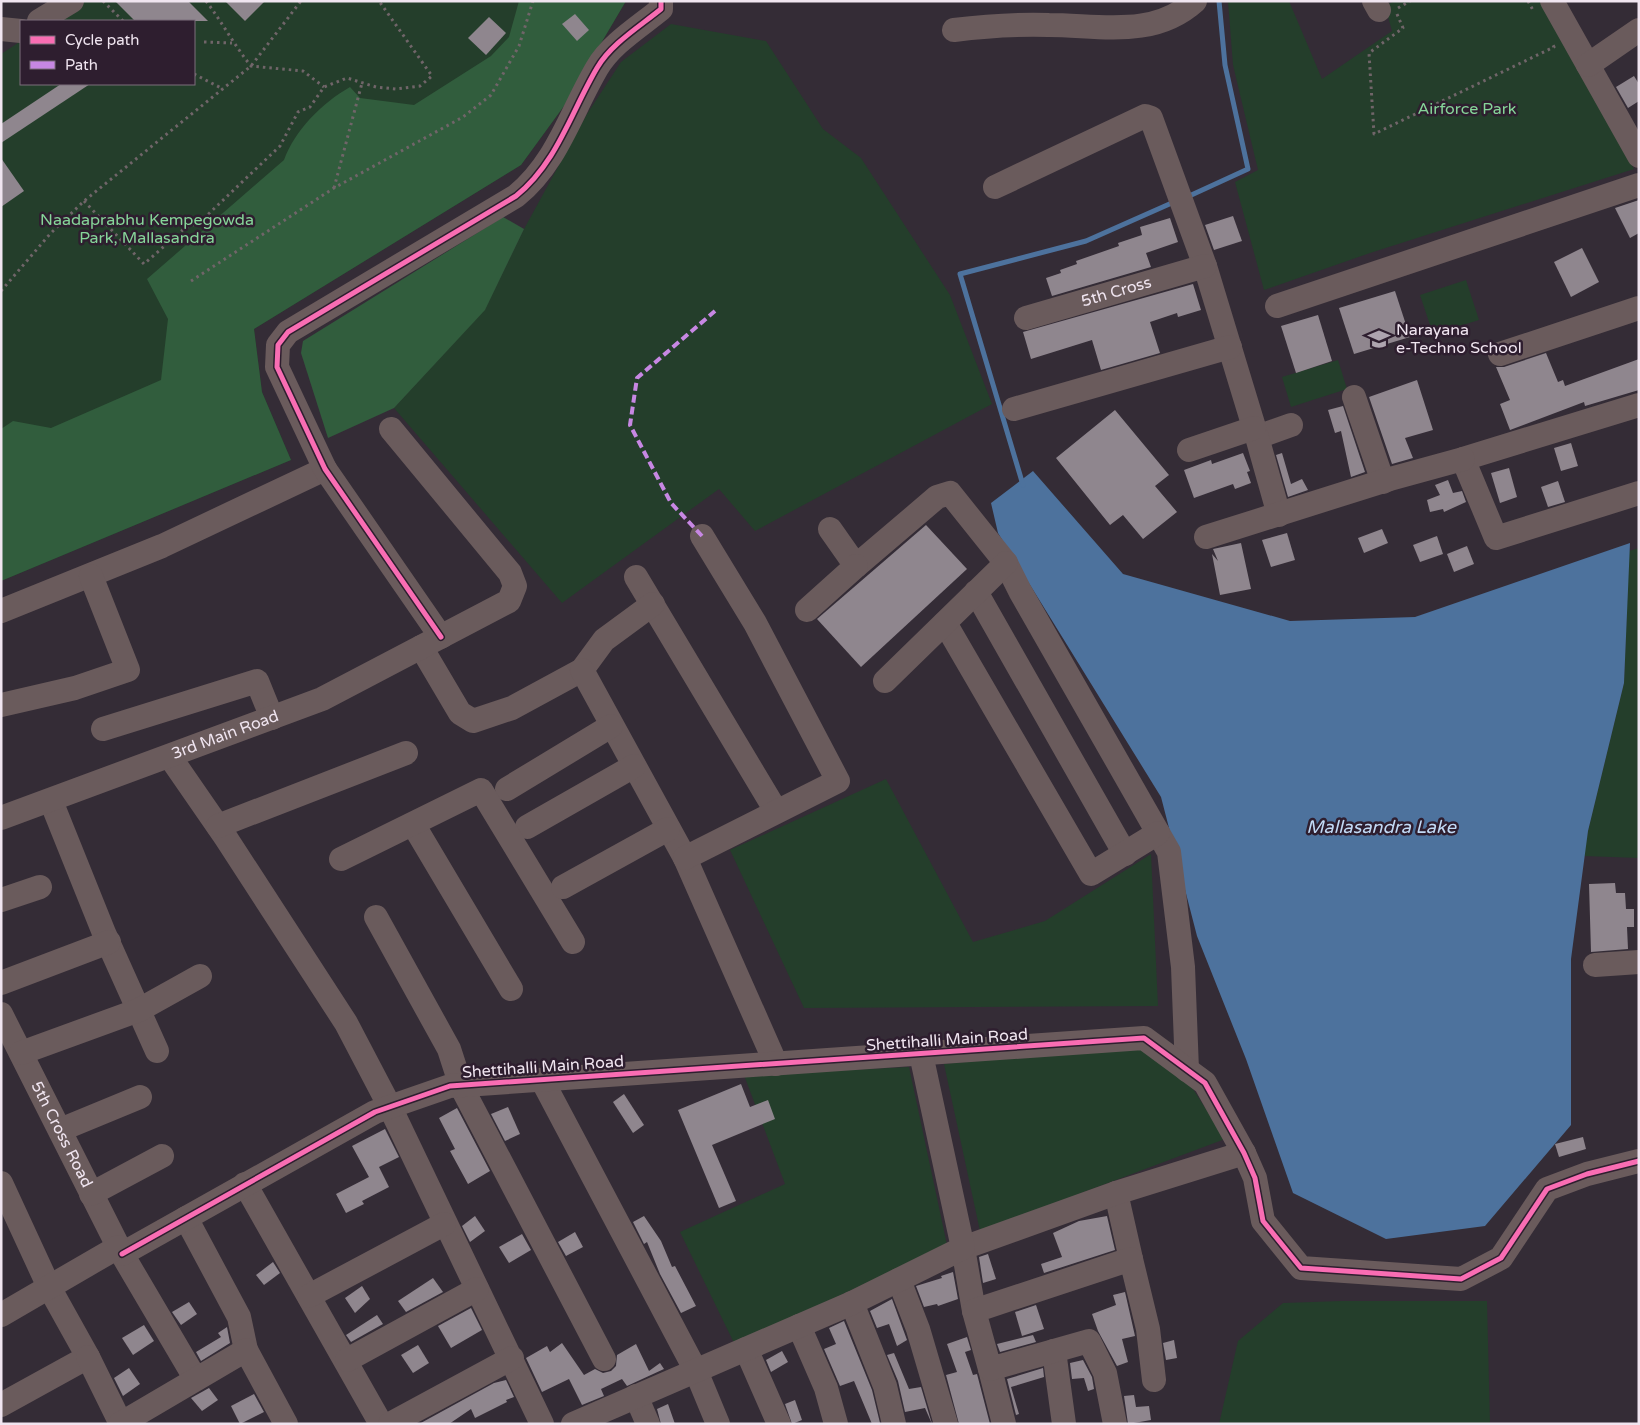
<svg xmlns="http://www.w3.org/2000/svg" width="1640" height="1425" font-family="'Varela Round',sans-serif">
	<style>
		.green { fill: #243e2b }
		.forest { fill: #315d3d }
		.water { fill: #4d729d }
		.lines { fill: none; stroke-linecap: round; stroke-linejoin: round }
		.stream { stroke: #4d729d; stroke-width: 5 }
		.building { fill: #8f868e }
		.path { stroke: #706569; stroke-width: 3; stroke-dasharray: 2.5 4; stroke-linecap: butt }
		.minor { stroke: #6a5b5c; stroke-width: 24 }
		.quiet { stroke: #c787e3; stroke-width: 4; stroke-dasharray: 8 4; stroke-linecap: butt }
		.cycleway-casing { stroke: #2e1e2f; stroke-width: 8 }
		.cycleway { stroke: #f96db3; stroke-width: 5 }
		.labels { text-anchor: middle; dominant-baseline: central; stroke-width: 5; stroke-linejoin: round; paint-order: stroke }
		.park-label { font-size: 16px; fill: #86d599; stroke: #2e1e2f }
		.street-label { font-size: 16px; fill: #f0e5f0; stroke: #2e1e2f }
		.poi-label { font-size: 16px; fill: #f0e5f0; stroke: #2e1e2f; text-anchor: start }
		.water-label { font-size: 18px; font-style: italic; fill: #c2daf6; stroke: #2e1e2f }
	</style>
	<rect width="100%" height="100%" fill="#342c36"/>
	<!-- green -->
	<g class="green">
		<polygon points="80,1 626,1 564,106 521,165 254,329 262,392 291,460 1,581 1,54 21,41 21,84 194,84 194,21 50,21"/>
		<polygon points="1228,1 1289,1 1322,79 1392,31 1385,6 1394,1 1540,1 1634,169 1370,253 1264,290 1235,182 1258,170 1233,65"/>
		<polygon points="671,24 766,41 823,129 861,158 950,295 992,404 755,531 719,489 562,603 394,408 485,309 524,229 587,114 621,62"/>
		<polygon points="1466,280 1479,320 1433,334 1420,295"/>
		<polygon points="1338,360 1347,389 1291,407 1282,377"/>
		<polygon points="1639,548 1639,858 1584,856 1588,831 1624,683 1629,551"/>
		<polygon points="886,779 973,942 1045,921 1151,854 1158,1006 804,1008 730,850"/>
		<polygon points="1143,1046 1193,1089 1225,1139 980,1231 944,1064"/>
		<polygon points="909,1067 947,1245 735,1345 680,1232 785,1184 744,1075"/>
		<polygon points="1341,1301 1487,1301 1490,1424 1219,1424 1238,1341 1283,1303"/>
	</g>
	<!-- forest -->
	<g class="forest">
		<path d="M519,1H626L564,106L521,165L254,329L262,392L291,460L1,581V429L13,421L51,428L161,380L168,319L147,279L284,160C295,130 322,103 350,87L360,98L414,105L491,56L509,37Z"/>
		<polygon points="503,217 524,229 485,310 394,408 328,438 301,353 303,341"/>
	</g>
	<!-- water -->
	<polygon class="water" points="1033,471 1123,574 1290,621 1415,617 1630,543 1624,683 1588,831 1571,959 1571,1125 1485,1226 1386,1239 1293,1193 1246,1059 1197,936 1161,797 998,533 991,503"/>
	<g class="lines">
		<!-- stream -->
		<g class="stream">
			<polyline points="1187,197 1248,169 1225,65 1219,1"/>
			<polyline points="1023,485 960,274 1086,241 1174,202"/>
		</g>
	</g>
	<!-- building -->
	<g class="building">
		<polygon points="115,1 188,1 208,21 135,21"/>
		<polygon points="225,1 265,1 245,21"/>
		<polygon points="575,14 589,30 577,41 562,24"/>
		<polygon points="489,17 506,33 486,55 468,38"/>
		<polygon points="1634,76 1639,84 1639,101 1628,108 1616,87"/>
		<polygon points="61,84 90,84 1,143 1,124"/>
		<polygon points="1,158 24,191 1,207"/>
		<polygon points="1639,200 1639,233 1630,238 1615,208"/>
		<polygon points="1233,216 1242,241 1214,250 1205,225"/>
		<polygon points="1170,218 1178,242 1146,253 1151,267 1052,296 1046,278 1061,273 1060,270 1077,264 1076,261 1119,246 1118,243 1142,235 1140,227"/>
		<polygon points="1582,248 1599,282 1571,297 1554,262"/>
		<polygon points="1193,284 1201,310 1178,317 1177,313 1150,322 1160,353 1101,370 1092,340 1031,359 1023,332"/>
		<polygon points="1395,291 1410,337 1354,354 1339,308"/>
		<polygon points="1318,315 1332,361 1296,373 1281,326"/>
		<polygon points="1546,353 1558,382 1563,380 1565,386 1639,359 1639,390 1585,406 1584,402 1510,430 1500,404 1510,400 1496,367 1504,367"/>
		<polygon points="1417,380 1433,430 1405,438 1413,458 1392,464 1369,397"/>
		<polygon points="1343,406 1365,472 1351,477 1341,431 1335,433 1328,410"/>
		<polygon points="1115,410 1169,475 1155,486 1177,512 1143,539 1123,515 1110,525 1056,458"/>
		<polygon points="1571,443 1578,466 1561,471 1554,448"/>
		<polygon points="1243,453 1250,471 1247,472 1251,483 1235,489 1233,484 1194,498 1184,470 1211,460 1212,464"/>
		<polygon points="1282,453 1291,484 1302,479 1308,490 1288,497 1276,455"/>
		<polygon points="1509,468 1517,497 1500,503 1491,473"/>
		<polygon points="1448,480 1453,493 1462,491 1466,502 1444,512 1443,509 1430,512 1427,500 1440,495 1435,485"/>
		<polygon points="1558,481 1565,502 1548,507 1541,487"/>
		<polygon points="926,525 967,569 861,667 817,619"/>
		<polygon points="1382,529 1388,543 1364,553 1358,538"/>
		<polygon points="1287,533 1295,560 1271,567 1262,540"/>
		<polygon points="1437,536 1443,554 1420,562 1413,545"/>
		<polygon points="1241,543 1251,589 1220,595 1212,554 1218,561 1213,549"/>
		<polygon points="1467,546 1474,564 1454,572 1447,554"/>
		<polygon points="1615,883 1616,893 1625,893 1626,909 1634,909 1634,927 1627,927 1628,949 1591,952 1589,884"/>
		<polygon points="741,1084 750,1107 768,1100 775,1119 712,1145 736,1201 719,1208 678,1110"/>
		<polygon points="624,1094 644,1125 633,1133 613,1102"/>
		<polygon points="508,1107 520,1134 505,1141 491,1114"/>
		<polygon points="457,1108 490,1171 468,1184 450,1151 455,1149 439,1118"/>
		<polygon points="385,1129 399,1157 379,1167 389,1187 362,1201 364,1204 346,1213 336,1194 369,1177 352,1146"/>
		<polygon points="1583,1137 1586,1149 1559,1157 1555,1144"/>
		<polygon points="475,1216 485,1231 470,1242 462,1226"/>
		<polygon points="644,1216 661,1241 672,1267 675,1266 696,1306 681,1313 660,1274 647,1242 644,1244 633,1222"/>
		<polygon points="1107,1216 1115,1250 1044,1273 1041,1264 1062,1257 1053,1233 1079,1221"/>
		<polygon points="575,1232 583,1247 566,1256 558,1242"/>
		<polygon points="522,1234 531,1250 509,1263 499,1247"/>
		<polygon points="988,1254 996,1279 983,1283 979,1257"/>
		<polygon points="273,1262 280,1273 264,1285 256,1275"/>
		<polygon points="953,1272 958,1299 938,1306 937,1304 924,1307 916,1286 942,1278 941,1276"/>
		<polygon points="433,1278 443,1292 406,1312 398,1301"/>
		<polygon points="362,1286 370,1299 355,1313 345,1298"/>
		<polygon points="1125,1292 1135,1336 1122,1339 1128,1362 1117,1366 1098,1331 1092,1314 1116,1305 1113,1295"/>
		<polygon points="892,1299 907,1340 897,1346 889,1324 877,1328 870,1311"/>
		<polygon points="189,1302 197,1314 181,1325 172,1312"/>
		<polygon points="1036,1305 1044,1329 1022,1336 1015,1312"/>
		<polygon points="471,1308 482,1330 451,1348 438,1326"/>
		<polygon points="377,1315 383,1324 351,1342 346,1335"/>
		<polygon points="844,1321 872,1390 880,1423 878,1424 872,1424 854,1381 840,1386 824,1349 836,1344 829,1328"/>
		<polygon points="144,1325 154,1341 133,1355 122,1338"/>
		<polygon points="227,1327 230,1343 201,1361 196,1352 221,1337 218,1333"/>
		<polygon points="1033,1335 1036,1342 1000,1352 997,1344"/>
		<polygon points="967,1337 971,1350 965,1352 973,1375 977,1374 990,1424 959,1424 946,1375 957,1372 947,1344"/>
		<polygon points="1174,1340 1177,1358 1166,1360 1163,1343"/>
		<polygon points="562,1343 584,1375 595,1369 603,1373 611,1371 616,1366 617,1355 636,1344 649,1371 660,1363 664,1369 627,1386 622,1379 601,1389 604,1396 582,1405 569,1379 542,1392 526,1358 547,1346 550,1352"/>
		<polygon points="418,1345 429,1363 413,1373 401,1355"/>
		<polygon points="782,1351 788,1362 771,1372 766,1360"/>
		<polygon points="894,1353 909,1389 921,1387 932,1424 925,1408 905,1412 898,1381 887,1355"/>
		<polygon points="1083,1360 1092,1377 1094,1389 1088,1391 1084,1378 1072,1379 1070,1363"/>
		<polygon points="129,1368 140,1384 123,1396 114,1378"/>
		<polygon points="1043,1368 1044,1377 1011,1387 1019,1414 1016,1415 1007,1379"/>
		<polygon points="506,1380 514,1397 506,1400 507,1402 475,1418 471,1409 449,1424 419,1424 494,1383"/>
		<polygon points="209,1388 218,1400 202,1411 191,1398"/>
		<polygon points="254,1394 264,1412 240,1424 231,1406"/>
		<polygon points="1134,1395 1136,1407 1149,1406 1151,1420 1128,1424 1124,1396"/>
		<polygon points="795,1400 802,1420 792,1424 785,1404"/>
		<polygon points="668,1404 675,1424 661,1424 657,1409"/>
	</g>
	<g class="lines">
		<!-- path -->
		<g class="path">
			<polyline points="103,1 123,21"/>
			<path d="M206,1C222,22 234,45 251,66L303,71L324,87"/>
			<polyline points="1528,1 1534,12"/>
			<polyline points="1398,8 1410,1"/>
			<polyline points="1397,14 1403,28 1369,53 1374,134 1554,47 1553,45"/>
			<polyline points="204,42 232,43"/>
			<polyline points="194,74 223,89"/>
			<polyline points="334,188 362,83"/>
			<polyline points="84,201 144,264 185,228 200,222 280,146 298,112 310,107 324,87 347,78 376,87 396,89 420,86 432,76 379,1"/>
			<polyline points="191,281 334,188 463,117 491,95 519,46 533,1"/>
			<polyline points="1,291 50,234 84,201 251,66 301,1"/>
		</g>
		<!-- minor -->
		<g class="minor">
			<polyline points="1374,1 1379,10"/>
			<polyline points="1552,1 1639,156"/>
			<polyline points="39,21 72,1"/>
			<polyline points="1,29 21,31"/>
			<path d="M954,30C986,26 1017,24 1049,25C1099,25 1153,39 1195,1"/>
			<polyline points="1588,65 1639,30"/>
			<polyline points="995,187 1145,116 1151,118 1205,266 1257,437 1291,425"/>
			<polyline points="1277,306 1639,185"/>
			<path id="s1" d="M1026,318L1205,266"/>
			<polyline points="1500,354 1639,308"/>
			<polyline points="1354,397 1383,482"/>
			<polyline points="1639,405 1463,459 1496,538 1639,493"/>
			<polyline points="1014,409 1230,347"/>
			<polyline points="1257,437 1279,515"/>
			<polyline points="1189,450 1254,428"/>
			<polyline points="830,529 856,566 937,497 950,493 1006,563 1020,591 1169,852 1183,967 1187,1070"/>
			<polyline points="1206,537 1390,479 1463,459"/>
			<polyline points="636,577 776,811"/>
			<polyline points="976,592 1125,854"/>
			<polyline points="807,610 856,566"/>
			<polyline points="1,611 162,546 325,469"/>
			<polyline points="945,623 1091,874 1158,833"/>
			<path d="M441,637L325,469L277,367L278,345L288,332L516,196C557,163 571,112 597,68C611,44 639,27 661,9V1"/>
			<polyline points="421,647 460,713 473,721 512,708 582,670 604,640 653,604"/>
			<polyline points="582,670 685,858 776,1064"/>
			<polyline points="885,681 1006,563"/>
			<polyline points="1,705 75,688 128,670 91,576"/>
			<polyline points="103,729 257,681 272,718"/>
			<polyline points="170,757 226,838 346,1023 390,1107 542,1424"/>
			<polyline points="507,789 611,726"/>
			<polyline points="51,801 104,933 157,1051"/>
			<path id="s2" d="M1,818L322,699L509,601L515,586L510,573L391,429"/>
			<polyline points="413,824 511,989"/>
			<polyline points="218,826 406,753"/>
			<polyline points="527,827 634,766"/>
			<polyline points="685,858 838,781 755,623 702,536"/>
			<polyline points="341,859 481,790 573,942"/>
			<polyline points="563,887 668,829"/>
			<polyline points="1,900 40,887"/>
			<polyline points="376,917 449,1049 461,1086 604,1359"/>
			<polyline points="1595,965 1639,962"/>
			<polyline points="1,983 109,942"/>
			<path id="s3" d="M1,1014L122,1254L195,1378"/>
			<polyline points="21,1053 139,1010 200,976"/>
			<polyline points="542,1080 696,1371 718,1424"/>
			<polyline points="60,1130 140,1097"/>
			<polyline points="1,1183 49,1287 88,1357 1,1405"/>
			<polyline points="245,1184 381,1424"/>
			<polyline points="1116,1193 1131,1259"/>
			<polyline points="91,1194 162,1156"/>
			<polyline points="186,1218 239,1317 246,1350"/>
			<polyline points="122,1254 375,1112 450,1086 1144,1038 1205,1083 1244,1153 1255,1178 1263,1221 1301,1268 1461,1279 1501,1258 1547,1189 1587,1174 1639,1161"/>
			<polyline points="899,1280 918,1329 946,1424"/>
			<polyline points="309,1296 444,1224"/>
			<polyline points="852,1303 885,1386 894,1424"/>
			<polyline points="974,1311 963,1248 1116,1193 1244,1153"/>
			<polyline points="1,1315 118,1247"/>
			<polyline points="799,1326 826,1388 836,1424"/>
			<polyline points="746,1349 779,1424"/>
			<polyline points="1054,1351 1064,1424"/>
			<polyline points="88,1357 121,1424"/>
			<polyline points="347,1360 477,1289"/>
			<polyline points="990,1369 1004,1424"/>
			<polyline points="636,1396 648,1424"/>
			<polyline points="120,1424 246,1350 286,1424"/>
			<polyline points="390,1424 512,1358"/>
			<polyline points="573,1424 852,1303 963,1248 921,1054"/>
			<polyline points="1115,1424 1105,1373 1089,1341 990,1369 974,1311 1131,1259 1148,1329 1154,1380"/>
		</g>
		<!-- quiet -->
		<polyline class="quiet" points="702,536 671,503 630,425 637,378 715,311"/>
		<!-- cycleway casing -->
		<g class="cycleway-casing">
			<g id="cycleway">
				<path d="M441,637L325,469L277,367L278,345L288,332L516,196C557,163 571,112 597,68C611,44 639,27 661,9V1"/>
				<polyline points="122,1254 375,1112 450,1086 1144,1038 1205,1083 1244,1153 1255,1178 1263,1221 1301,1268 1461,1279 1501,1258 1547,1189 1587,1174 1639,1161"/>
			</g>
		</g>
		<!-- cycleway -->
		<use href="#cycleway" class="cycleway"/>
	</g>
	<!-- icons -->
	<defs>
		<g id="school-bare" transform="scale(1.725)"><path d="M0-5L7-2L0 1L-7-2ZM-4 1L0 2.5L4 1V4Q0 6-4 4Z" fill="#aea4af" stroke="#2e1e2f" stroke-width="2.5" paint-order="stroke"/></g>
	</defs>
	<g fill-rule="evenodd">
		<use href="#school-bare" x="1379" y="339"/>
	</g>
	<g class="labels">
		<!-- park labels -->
		<g class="park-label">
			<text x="1467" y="109">Airforce Park</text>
			<text x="147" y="220">Naadaprabhu Kempegowda<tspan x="147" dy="18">Park, Mallasandra</tspan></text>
		</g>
		<!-- street labels -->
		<g class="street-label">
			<text stroke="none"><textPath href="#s1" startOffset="94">5th Cross</textPath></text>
			<text stroke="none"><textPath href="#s2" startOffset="239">3rd Main Road</textPath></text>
			<text transform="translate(947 1040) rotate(-4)">Shettihalli Main Road</text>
			<text transform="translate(543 1067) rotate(-4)">Shettihalli Main Road</text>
			<text stroke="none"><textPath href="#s3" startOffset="135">5th Cross Road</textPath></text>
		</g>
		<!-- poi labels -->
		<g class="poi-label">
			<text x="1396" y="330">Narayana<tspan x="1396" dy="18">e-Techno School</tspan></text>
		</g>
		<!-- water labels -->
		<g class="water-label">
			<text x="1381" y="827">Mallasandra Lake</text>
		</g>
	</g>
	<!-- border -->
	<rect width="1640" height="1425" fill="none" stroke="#f0e5f0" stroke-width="5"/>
	<!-- legend -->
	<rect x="20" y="20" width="175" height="65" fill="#2e1e2f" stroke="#7c6e7c"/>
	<rect x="30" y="36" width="25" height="8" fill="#f96db3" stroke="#7c6e7c"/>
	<text x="65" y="45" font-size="15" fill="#f0e5f0">Cycle path</text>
	<rect x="30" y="61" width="25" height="8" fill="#c787e3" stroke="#7c6e7c"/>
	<text x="65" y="70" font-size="15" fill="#f0e5f0">Path</text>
</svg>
